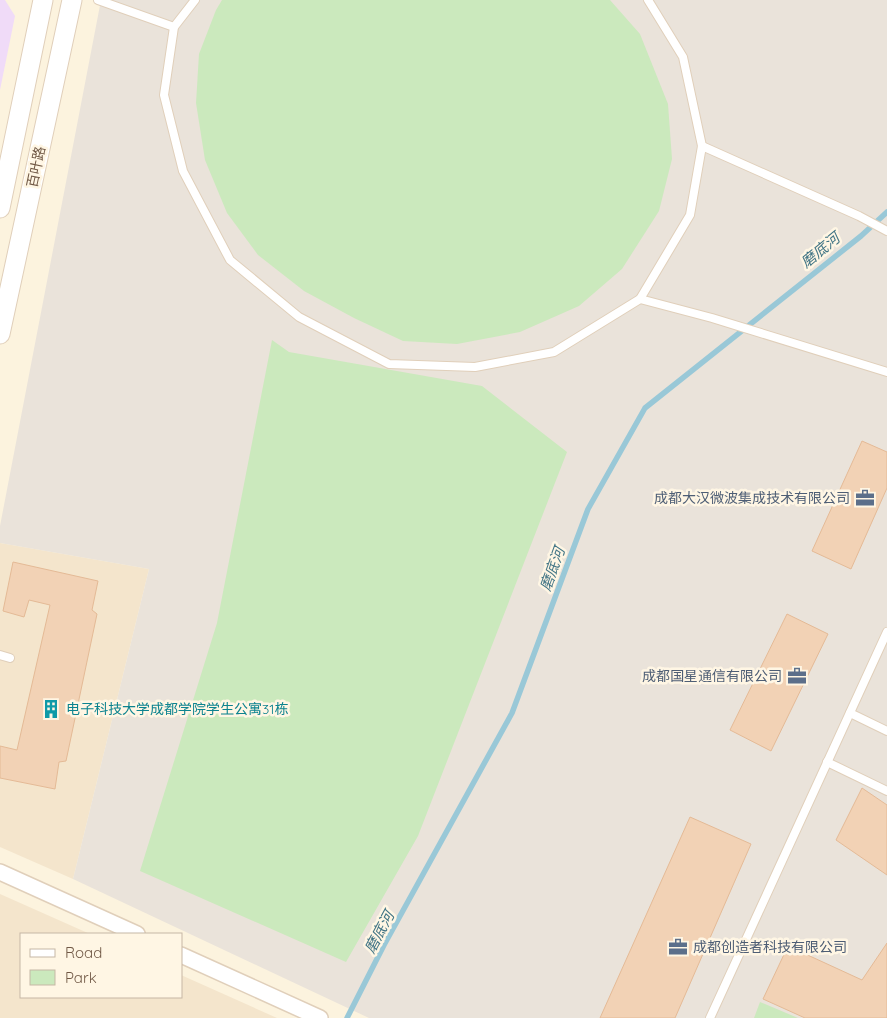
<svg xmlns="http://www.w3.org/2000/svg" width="887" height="1018" font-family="Quicksand,'Noto Sans SC',sans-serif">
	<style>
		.residential { fill: #f4e5cc }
		.industrial { fill: #eae3da }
		.education { fill: #f0dbf8 }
		.green { fill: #cbe9bd }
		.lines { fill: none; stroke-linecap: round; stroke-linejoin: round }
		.stream { stroke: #99c8d7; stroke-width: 5.5 }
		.building { fill: #f2d2b5; stroke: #e4ba96 }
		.service-casing { stroke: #e0cfba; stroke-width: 10 }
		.minor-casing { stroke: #e0cfba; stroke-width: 18 }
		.tertiary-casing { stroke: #e0cfba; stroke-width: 21 }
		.service { stroke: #fff; stroke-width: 8 }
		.minor { stroke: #fff; stroke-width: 15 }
		.tertiary { stroke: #fff; stroke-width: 19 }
		.labels { text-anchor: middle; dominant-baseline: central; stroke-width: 5; stroke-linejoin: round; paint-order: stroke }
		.street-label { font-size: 14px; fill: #715946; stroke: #fff6e4 }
		.service-label { font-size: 14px; fill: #4e5e75; stroke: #fff6e4; text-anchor: end }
		.culture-label { font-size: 14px; fill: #0d838f; stroke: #fff6e4; text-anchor: start }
		.water-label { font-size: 15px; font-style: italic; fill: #417485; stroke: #fff6e4 }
	</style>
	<rect width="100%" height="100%" fill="#fcf3de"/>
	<!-- residential -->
	<g class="residential">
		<polygon points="0,543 149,569 73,879 0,847"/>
		<polygon points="0,894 90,934 21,934 21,997 181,997 181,975 277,1018 0,1018"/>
	</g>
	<!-- industrial -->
	<polygon class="industrial" points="101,0 887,0 887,1018 369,1018 73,879 149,569 0,543 0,526"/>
	<!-- education -->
	<polygon class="education" points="0,0 5,0 15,16 0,90"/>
	<!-- green -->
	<g class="green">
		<polygon points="222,0 610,0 640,34 668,104 672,159 659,211 622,269 579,306 520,332 457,344 403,341 354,318 304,291 258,255 227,213 205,160 196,103 199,54 216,10"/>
		<polygon points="272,340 289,352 482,386 567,452 418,836 346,962 140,871 217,623"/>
		<polygon points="760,1002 798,1018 754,1018"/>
	</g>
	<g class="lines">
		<!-- stream -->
		<polyline class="stream" points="347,1018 384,945 512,713 588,509 645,408 861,236 887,212"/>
	</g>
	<!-- building -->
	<g class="building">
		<polygon points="862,441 887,452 887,488 851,569 812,551"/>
		<polygon points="13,562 98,581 92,610 97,614 66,761 59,762 55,789 0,778 0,746 17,750 50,605 29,600 24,617 3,611"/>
		<polygon points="787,614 828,634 771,751 730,730"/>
		<polygon points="862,788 887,805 887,875 836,840"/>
		<polygon points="690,817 751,844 675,1018 600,1018"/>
		<polygon points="887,943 887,1018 805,1018 763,999 788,946 862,980"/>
	</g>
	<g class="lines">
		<!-- service casing -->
		<g class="service-casing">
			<g id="service">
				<polyline points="98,0 174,27"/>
				<polyline points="195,0 174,27 164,95 183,171 230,260 299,317 389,364 475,367 554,352 640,299 690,215 702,146 683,57 648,0"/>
				<polyline points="702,146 859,216 887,231"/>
				<polyline points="640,299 712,318 887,372"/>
				<polyline points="0,655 10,658"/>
				<polyline points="850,713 887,731"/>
				<polyline points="827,762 887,791"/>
				<polyline points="710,1018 887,632"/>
			</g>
		</g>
		<!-- minor casing -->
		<g class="minor-casing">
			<g id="minor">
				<polyline points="0,872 137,934"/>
				<polyline points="181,955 320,1018"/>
			</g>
		</g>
		<!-- tertiary casing -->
		<g class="tertiary-casing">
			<g id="tertiary">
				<polyline points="0,208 43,0"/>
				<polyline points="0,334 72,0"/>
			</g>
		</g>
		<!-- service -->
		<use href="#service" class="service"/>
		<!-- minor -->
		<use href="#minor" class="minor"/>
		<!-- tertiary -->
		<use href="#tertiary" class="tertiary"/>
	</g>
	<!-- icons -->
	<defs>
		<g id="office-bare" transform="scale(1.5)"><path d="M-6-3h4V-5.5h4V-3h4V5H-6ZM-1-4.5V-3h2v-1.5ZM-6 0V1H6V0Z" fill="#5c6f8a" stroke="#fff6e4" stroke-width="2.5" paint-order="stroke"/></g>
		<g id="building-bare" transform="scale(1.5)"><path d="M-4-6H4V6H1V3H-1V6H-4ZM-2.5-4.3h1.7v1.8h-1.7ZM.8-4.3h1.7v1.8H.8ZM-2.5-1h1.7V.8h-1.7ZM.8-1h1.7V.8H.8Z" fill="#0f9aa8" stroke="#fff6e4" stroke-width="2.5" paint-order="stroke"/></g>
	</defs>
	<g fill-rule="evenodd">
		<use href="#office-bare" x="865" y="498"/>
		<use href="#office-bare" x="797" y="676"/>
		<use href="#building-bare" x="51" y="709"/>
		<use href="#office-bare" x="678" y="947"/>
	</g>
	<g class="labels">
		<!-- street labels -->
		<g class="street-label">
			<text transform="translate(36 167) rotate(-78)">百叶路</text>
		</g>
		<!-- service labels -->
		<g class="service-label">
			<text x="850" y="498">成都大汉微波集成技术有限公司</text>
			<text x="782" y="676">成都国星通信有限公司</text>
			<text x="693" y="947" text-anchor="start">成都创造者科技有限公司</text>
		</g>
		<!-- culture labels -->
		<g class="culture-label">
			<text x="66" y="709">电子科技大学成都学院学生公寓31栋</text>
		</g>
		<!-- water labels -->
		<g class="water-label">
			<text transform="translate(820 250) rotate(-39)">磨底河</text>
			<text transform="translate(552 569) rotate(-70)">磨底河</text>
			<text transform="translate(379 932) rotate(-62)">磨底河</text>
		</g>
	</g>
	<!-- legend -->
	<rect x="20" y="933" width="162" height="65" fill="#fff6e4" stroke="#c6b7a5"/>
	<rect x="30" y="949" width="25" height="8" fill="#ffffff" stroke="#c6b7a5"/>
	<text x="65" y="958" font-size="15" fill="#715946">Road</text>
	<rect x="30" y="970" width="25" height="15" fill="#cbe9bd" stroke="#c6b7a5"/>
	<text x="65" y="983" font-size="15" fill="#715946">Park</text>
</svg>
